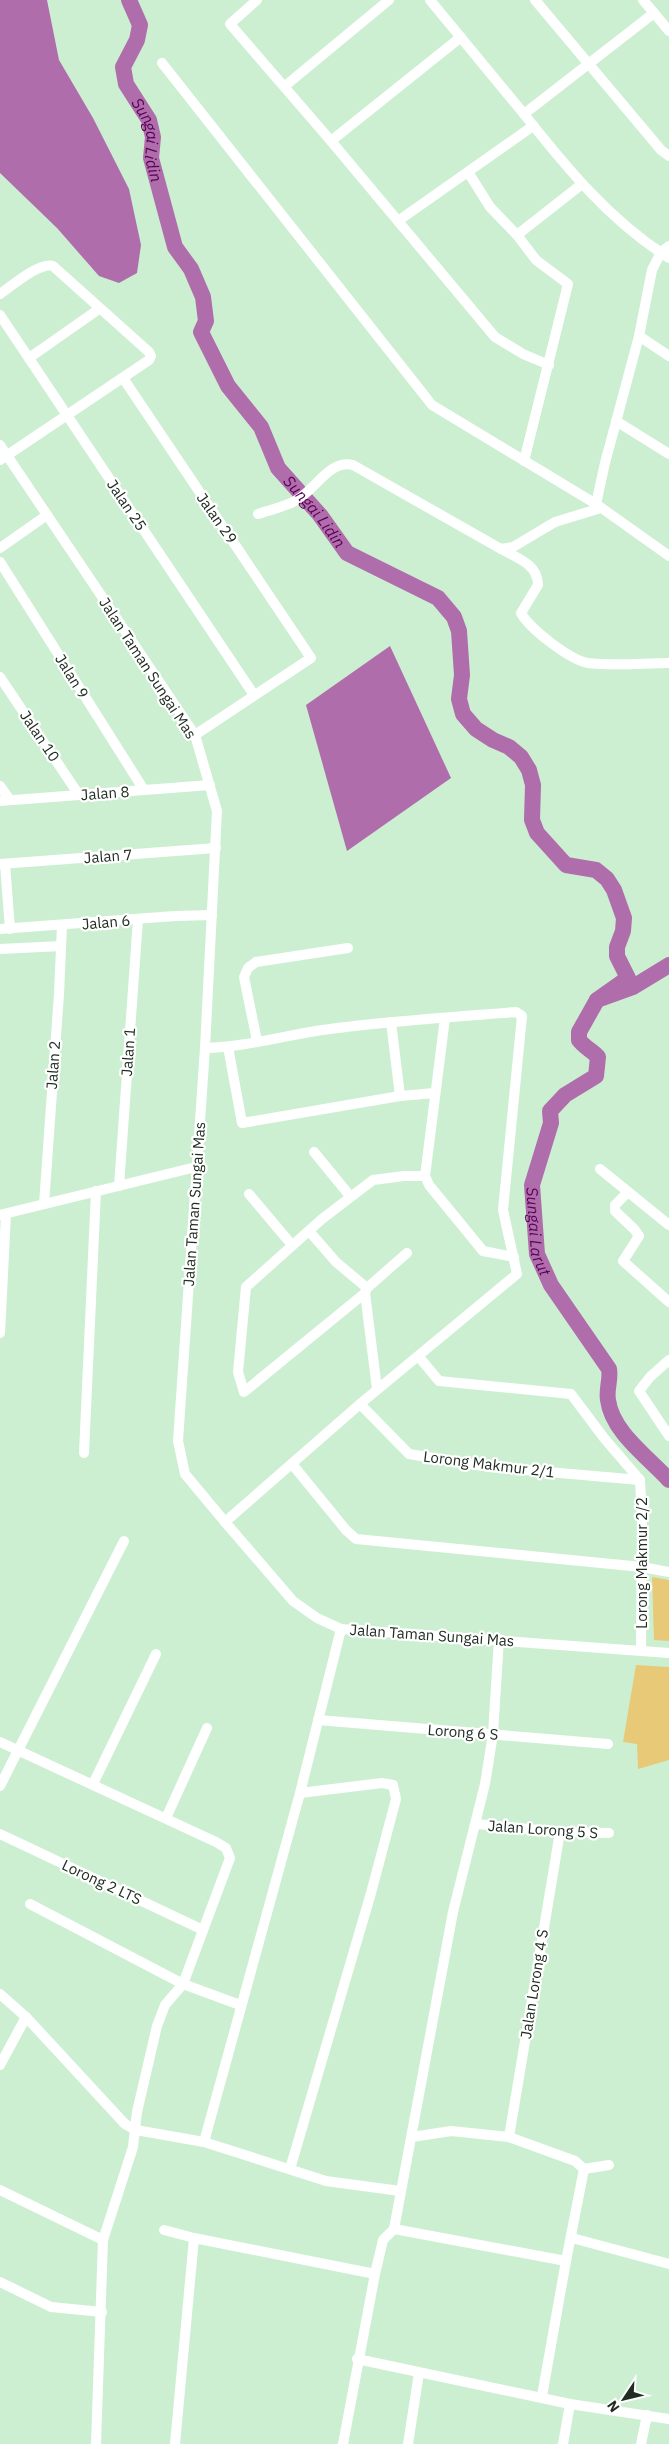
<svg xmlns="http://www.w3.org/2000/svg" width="669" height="2444" font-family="'IBM Plex Sans',sans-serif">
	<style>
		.green { fill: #e7c978 }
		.water { fill: #b06dab }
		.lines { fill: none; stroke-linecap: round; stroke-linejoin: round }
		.river { stroke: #b06dab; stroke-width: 16 }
		.minor { stroke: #fff; stroke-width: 10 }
		.labels { text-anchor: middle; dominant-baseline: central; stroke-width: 4.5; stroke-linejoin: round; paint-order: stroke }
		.street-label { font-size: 15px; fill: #202d22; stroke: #fff }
		.water-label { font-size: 16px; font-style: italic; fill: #590157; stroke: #fff }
	</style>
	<rect width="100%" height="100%" fill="#ccefd2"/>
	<!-- green -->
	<g class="green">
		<polygon points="652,1577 669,1580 669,1641 654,1640"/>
		<polygon points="636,1665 669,1667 669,1760 638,1769 637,1744 623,1742"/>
	</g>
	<!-- water -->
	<g class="water">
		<polygon points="0,0 47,0 59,60 93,118 129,189 141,245 137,273 119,283 99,276 57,228 0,173"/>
		<polygon points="390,646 451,778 347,851 306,705"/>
	</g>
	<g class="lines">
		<!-- river -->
		<g class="river">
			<path id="s1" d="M129,0L140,25L137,40L123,67L126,84L149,120L153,137L151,158L175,247L191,269L203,297L206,321L201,332L228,386L261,427L278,468L320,515L347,553L438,598L454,617L459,631L462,675L459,699L463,714L476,729L493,740L509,747L521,757L529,770L533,785L532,820L537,833L566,865L596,870L607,879L614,890L624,918L623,931L617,947V956L628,978L597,1000"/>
			<path id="s2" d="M669,965L633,987L597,1000L579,1032V1040C585,1048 592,1050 598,1057L596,1076L565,1095L550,1111L551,1123L532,1185L537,1254L551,1285L609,1369C611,1380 606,1389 608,1400C612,1432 648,1457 669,1480"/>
		</g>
		<!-- minor -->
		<g class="minor">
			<polyline points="257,0 230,24 331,141 461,37"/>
			<polyline points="430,0 524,114 654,13 643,0"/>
			<polyline points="535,0 661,150 669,156"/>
			<polyline points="654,13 669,31"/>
			<polyline points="162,63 432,405 596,504 669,556"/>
			<polyline points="285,86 389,0"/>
			<path d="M524,114C566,167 610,221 669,258"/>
			<polyline points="331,141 495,337 523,354 549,365"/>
			<polyline points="468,172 490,207 517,235 536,260 568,284 524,461"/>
			<polyline points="398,221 533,126"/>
			<polyline points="517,235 582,184"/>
			<path d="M0,294C12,286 39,262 53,266L149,352L151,356L149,360L0,460"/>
			<polyline points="0,315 254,695"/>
			<polyline points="639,336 669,356"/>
			<polyline points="29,358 99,309"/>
			<polyline points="123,378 311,658 195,735"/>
			<polyline points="616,421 669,454"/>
			<polyline points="0,445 195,735 217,811 205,1048 178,1441 185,1474 225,1522 293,1601 317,1618 341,1629 669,1653"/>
			<polyline points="596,504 605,463 639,336 652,270 661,252 669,246"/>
			<path d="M258,514C270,510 284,507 295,501C315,491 329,459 353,465L501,549L513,547L555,522L601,508"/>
			<polyline points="0,548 47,515"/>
			<path d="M501,549C517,558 538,564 538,585L521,613C530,629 570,660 588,663C611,666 645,663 669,663"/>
			<polyline points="0,562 144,790"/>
			<polyline points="0,677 79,795"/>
			<polyline points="0,786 10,800"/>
			<polyline points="0,801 210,785"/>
			<polyline points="0,864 216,848"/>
			<polyline points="5,864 10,929"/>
			<polyline points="0,929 175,916 212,915"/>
			<polyline points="0,949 61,946"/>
			<polyline points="445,1018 425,1176 429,1185 483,1251 514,1257"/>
			<polyline points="391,1022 400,1096"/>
			<polyline points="257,1041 244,977 248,968 256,962 348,948"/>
			<polyline points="228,1047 242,1123 400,1096 435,1093"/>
			<path d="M205,1048C244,1047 283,1036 322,1030C386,1021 451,1017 516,1012L522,1016L503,1210L517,1274L360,1404L225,1522"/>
			<polyline points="314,1152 350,1196"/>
			<polyline points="600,1169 669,1225"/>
			<polyline points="119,1186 138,919"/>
			<polyline points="628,1192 615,1205 615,1211 634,1229 639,1236 623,1261 669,1302"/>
			<polyline points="249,1194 292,1245"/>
			<polyline points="44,1204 59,994 62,925"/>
			<polyline points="0,1215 196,1167"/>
			<polyline points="309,1231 336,1262 367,1288"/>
			<polyline points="365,1293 244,1392 238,1372 246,1287 322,1219 373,1180 404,1176 425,1176"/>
			<polyline points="0,1333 6,1214"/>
			<polyline points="419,1357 439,1381 571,1394 604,1438 640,1480 642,1517 641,1651"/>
			<polyline points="669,1360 650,1377 639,1391 669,1436"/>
			<polyline points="377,1389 365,1293 367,1288 407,1253"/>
			<polyline points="360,1404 409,1454 490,1467 640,1480"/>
			<polyline points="84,1453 96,1191"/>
			<polyline points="292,1464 346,1530 356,1539 642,1567 669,1572"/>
			<polyline points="318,1720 608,1744"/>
			<polyline points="0,1742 216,1842 226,1848 230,1858 183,1984 165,2005 157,2026 137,2112 133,2147 103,2240 96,2444"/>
			<polyline points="93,1784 156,1654"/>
			<polyline points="0,1786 124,1541"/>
			<polyline points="166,1818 207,1728"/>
			<polyline points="477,1824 560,1832 609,1833"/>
			<polyline points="0,1834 203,1930"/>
			<polyline points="30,1904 183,1984 240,2005"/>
			<polyline points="0,1994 26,2017 125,2124 136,2130 204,2142 326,2181 400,2191"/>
			<polyline points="0,2065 26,2017"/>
			<polyline points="412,2137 451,2131 509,2137 575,2161 584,2169 609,2165"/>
			<polyline points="509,2137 560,1832"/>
			<polyline points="204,2142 300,1793 341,1629"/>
			<polyline points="290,2169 371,1893 396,1799 393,1785 382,1783 300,1793"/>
			<polyline points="0,2190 103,2240"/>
			<polyline points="394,2229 453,1912 485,1784 493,1734 499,1639"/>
			<polyline points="164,2230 194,2238"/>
			<polyline points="572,2238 669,2264"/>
			<polyline points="566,2261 584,2169"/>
			<polyline points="0,2282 51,2307 102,2312"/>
			<polyline points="357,2359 570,2404 669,2419"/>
			<polyline points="175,2444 194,2238 375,2274"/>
			<polyline points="343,2444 375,2274 383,2240 394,2229 566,2261 542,2396"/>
			<polyline points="408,2444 419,2373"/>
			<polyline points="563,2444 570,2404"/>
			<polyline points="641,2444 647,2415"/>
		</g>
	</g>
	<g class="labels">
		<!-- street labels -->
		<g class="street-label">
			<text transform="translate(127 505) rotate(56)">Jalan 25</text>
			<text transform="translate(217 518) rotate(55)">Jalan 29</text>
			<text transform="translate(148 668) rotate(57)">Jalan Taman Sungai Mas</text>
			<text transform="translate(72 676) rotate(58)">Jalan 9</text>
			<text transform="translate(40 736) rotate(56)">Jalan 10</text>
			<text transform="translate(105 793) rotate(-4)">Jalan 8</text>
			<text transform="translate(108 856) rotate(-4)">Jalan 7</text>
			<text transform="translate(106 922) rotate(-5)">Jalan 6</text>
			<text transform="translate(128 1052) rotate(-86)">Jalan 1</text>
			<text transform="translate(53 1065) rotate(-86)">Jalan 2</text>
			<text transform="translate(194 1204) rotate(-86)">Jalan Taman Sungai Mas</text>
			<text transform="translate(489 1464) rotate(7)">Lorong Makmur 2/1</text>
			<text transform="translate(641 1563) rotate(-90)">Lorong Makmur 2/2</text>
			<text transform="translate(432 1635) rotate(4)">Jalan Taman Sungai Mas</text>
			<text transform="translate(463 1732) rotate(4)">Lorong 6 S</text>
			<text transform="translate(543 1829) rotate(4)">Jalan Lorong 5 S</text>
			<text transform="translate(102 1882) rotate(25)">Lorong 2 LTS</text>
			<text transform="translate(534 1984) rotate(-81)">Jalan Lorong 4 S</text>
		</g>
		<!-- water labels -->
		<g class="water-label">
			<text stroke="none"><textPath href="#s1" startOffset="152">Sungai Lidin</textPath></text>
			<text stroke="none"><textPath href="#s1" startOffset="572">Sungai Lidin</textPath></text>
			<text stroke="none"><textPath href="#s2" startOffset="352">Sungai Larut</textPath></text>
		</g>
	</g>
	<!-- north arrow -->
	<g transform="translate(624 2399) rotate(235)" stroke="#ffffff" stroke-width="4" paint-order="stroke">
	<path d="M0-4L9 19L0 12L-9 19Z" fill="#202d22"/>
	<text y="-8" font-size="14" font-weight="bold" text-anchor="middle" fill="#202d22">N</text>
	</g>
</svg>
